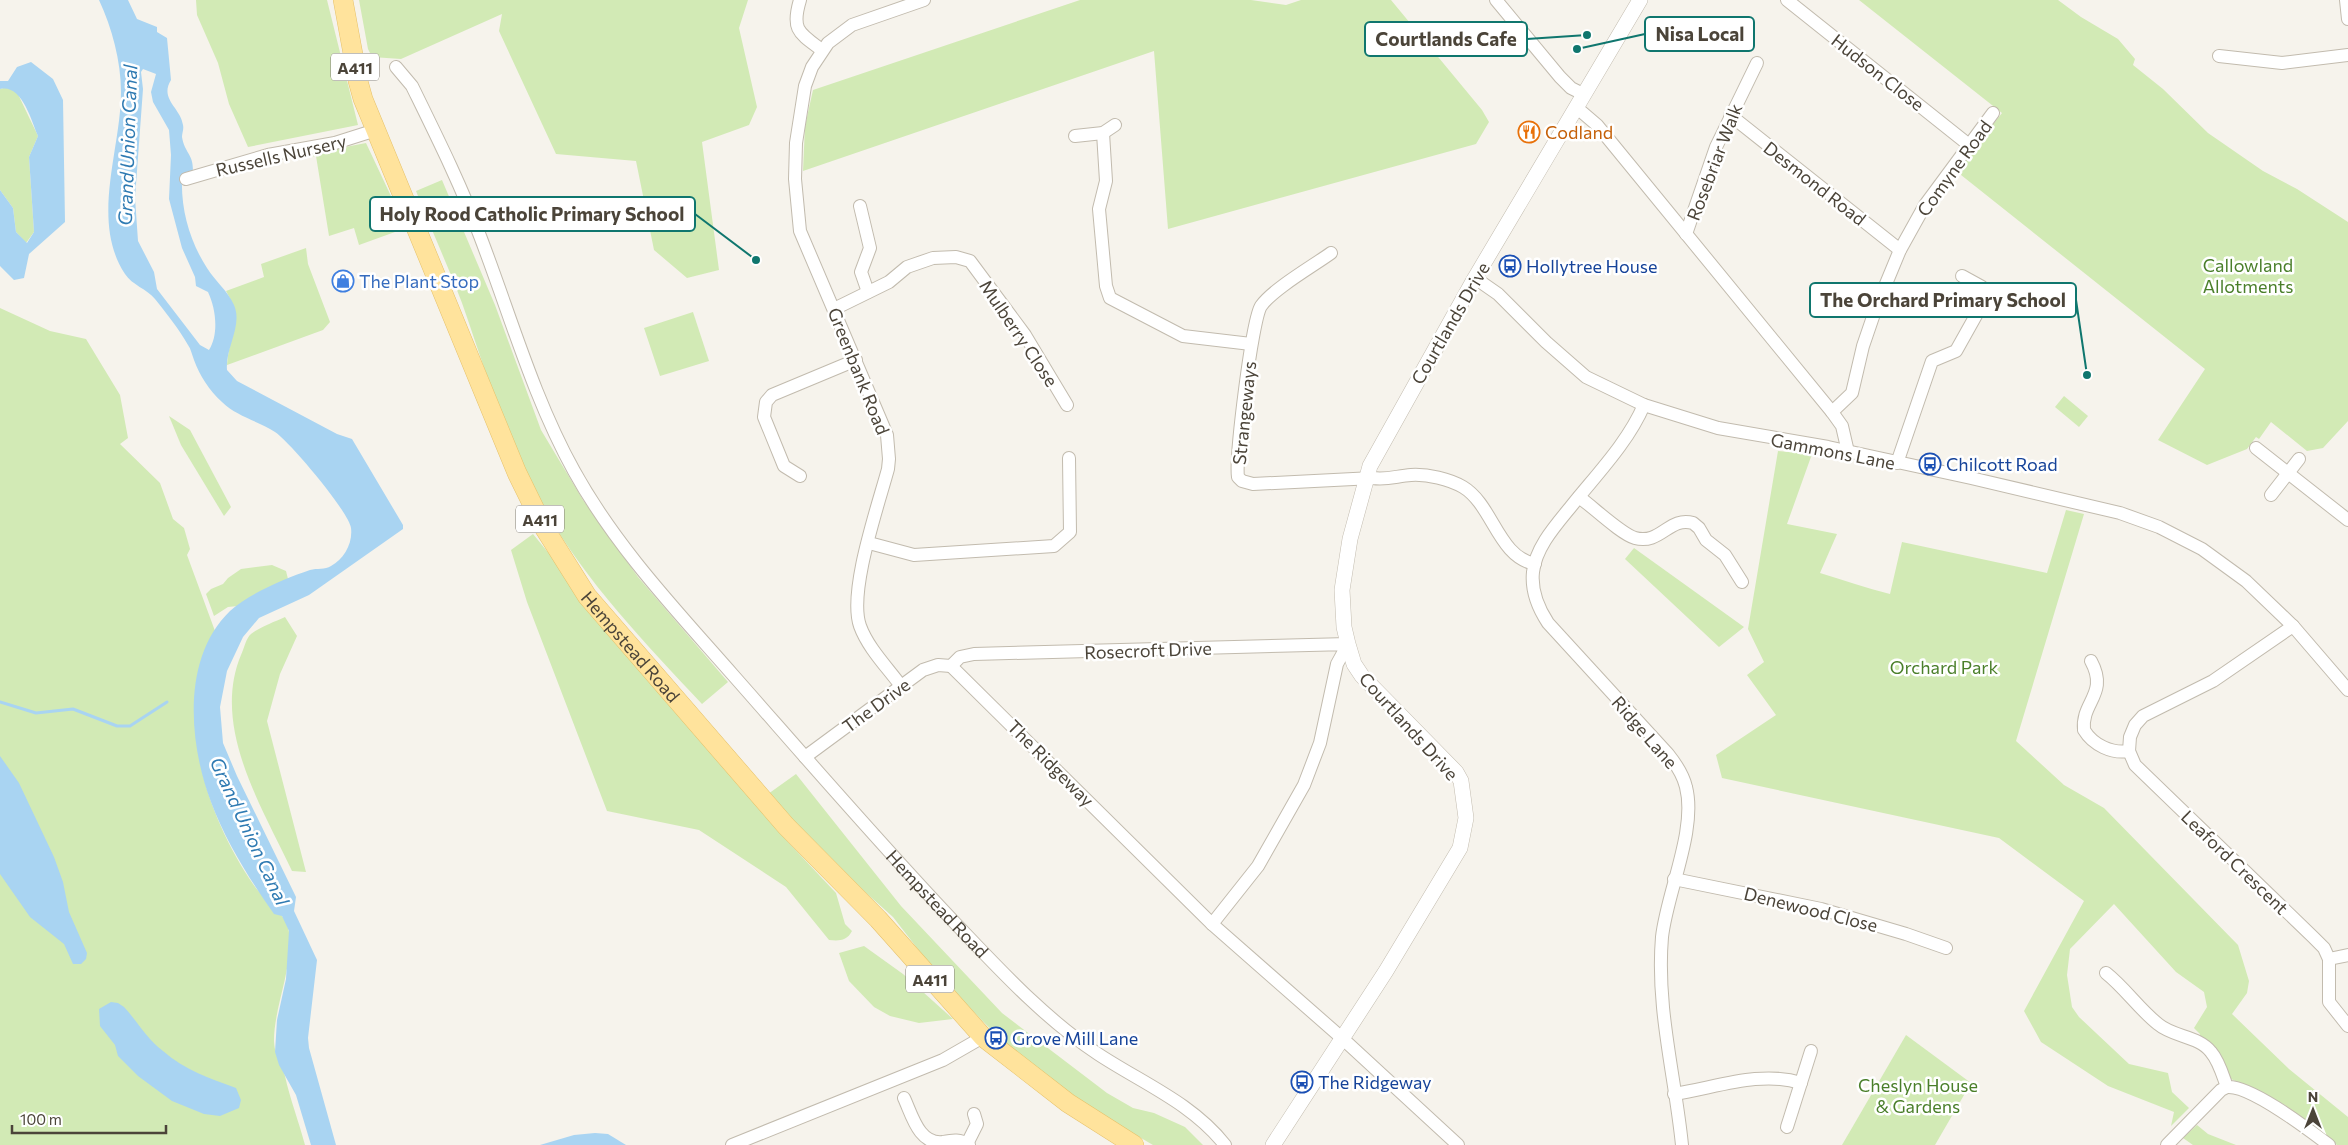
<svg xmlns="http://www.w3.org/2000/svg" width="2348" height="1145" font-family="Commissioner,sans-serif">
	<style>
		.green { fill: #d2eab5 }
		.water { fill: #a9d4f2; fill-rule: evenodd }
		.lines { fill: none; stroke-linecap: round; stroke-linejoin: round }
		.stream { stroke: #a9d4f2; stroke-width: 3 }
		.minor-casing { stroke: #c2bbae; stroke-width: 14 }
		.tertiary-casing { stroke: #c2bbae; stroke-width: 16 }
		.primary-casing { stroke: #e6c16a; stroke-width: 20 }
		.minor { stroke: #fff; stroke-width: 12 }
		.tertiary { stroke: #fff; stroke-width: 15 }
		.primary { stroke: #ffe39c; stroke-width: 19 }
		.labels { text-anchor: middle; dominant-baseline: central; stroke-width: 5; stroke-linejoin: round; paint-order: stroke }
		.shield { fill: #fff; stroke: #817c74; stroke-width: 1 }
		.shield-label { font-size: 16px; font-weight: bold; fill: #4b4439 }
		.street-label { font-size: 18px; fill: #4b4439; stroke: #fff }
		.food-label { font-size: 18px; fill: #c56008; stroke: #fff; text-anchor: start }
		.park-label { font-size: 18px; fill: #4a7f2a; stroke: #fff }
		.transit-label { font-size: 18px; fill: #164399; stroke: #fff; text-anchor: start }
		.shop-label { font-size: 18px; fill: #366cbe; stroke: #fff; text-anchor: start }
		.water-label { font-size: 19px; font-style: italic; fill: #2e7ab2; stroke: #fff }
		.leader { fill: none; stroke: #0f766e; stroke-width: 2 }
		.callout-dot { fill: #0f766e; stroke: #fff; stroke-width: 2 }
		.callout { fill: #fff; stroke: #0f766e; stroke-width: 2 }
		.callout-label { font-size: 19px; text-anchor: middle; font-weight: bold; fill: #4b4439 }
	</style>
	<rect width="100%" height="100%" fill="#f6f3ec"/>
	<!-- green -->
	<g class="green">
		<polygon points="196,0 327,0 358,125 248,147 229,104 218,63 197,15"/>
		<polygon points="359,0 748,0 739,28 757,107 749,125 702,142 719,270 687,278 654,250 636,161 556,154 499,31 502,14 401,59 372,57 368,49"/>
		<polygon points="1080,0 1251,0 1286,5 1301,0 1391,0 1482,110 1489,122 1476,144 1168,229 1154,51 803,171 805,126 813,90"/>
		<polygon points="1859,0 2058,0 2081,17 2118,39 2135,59 2133,65 2163,89 2208,133 2263,171 2297,189 2348,222 2348,421 2323,448 2307,451 2271,422 2259,439 2256,437 2247,449 2207,465 2158,440 2205,369 1956,171 2002,113"/>
		<polygon points="7,87 17,92 38,136 29,157 34,232 26,243 16,232 13,208 0,190 0,89"/>
		<polygon points="366,143 406,228 359,245 354,228 329,236 316,156 309,157 309,154"/>
		<path d="M442,180L495,305L541,430L583,500L638,577L728,682L702,704C645,643 587,583 545,510C507,445 487,374 462,303C448,266 431,229 416,191Z"/>
		<path d="M306,248L308,264L330,322L323,330L227,365C229,334 244,322 226,291L264,277L261,264Z"/>
		<path d="M0,308L50,331L86,339L120,395L128,438L120,444L160,483L173,519L184,528L190,549L187,555L215,631C172,712 205,813 253,884C263,899 287,913 289,932C293,970 274,1006 274,1041C275,1059 282,1063 285,1076C290,1099 299,1122 305,1145H0Z"/>
		<polygon points="693,312 709,361 660,376 644,328"/>
		<polygon points="2064,396 2088,416 2079,427 2055,407"/>
		<polygon points="169,416 190,430 231,507 224,516 181,445"/>
		<path d="M1778,451L1812,454L1787,524L1837,534L1820,573C1844,580 1866,588 1890,594L1902,542L2047,573L2066,510L2084,514L2016,741L2064,785L2104,808L2238,945L2249,981L2247,993L2232,1014L2289,1069L2348,1117V1145H2337L2285,1105L2229,1078L2200,1037V1034L2194,1028L2207,1007L2204,992L2176,972L2114,904L2070,949L2067,975L2072,1007L2079,1017L2129,1064L2168,1073L2172,1092L2189,1108L2171,1126L2174,1112L2108,1086L2041,1042L2024,1011L2084,901L1999,838L1722,778L1716,755L1776,715L1747,675L1764,662L1748,629Z"/>
		<path d="M533,534L686,721L787,841L836,893L845,924L852,931C847,941 839,941 829,940L786,887L699,830L607,811L527,602L511,550Z"/>
		<polygon points="1634,548 1744,627 1719,647 1625,559"/>
		<polygon points="272,565 286,571 289,583 248,605 228,607 214,616 206,594 211,589 223,584 228,578 241,569"/>
		<path d="M285,617L297,636L280,674L267,721L306,872L292,871C262,807 211,727 241,655C244,649 246,638 251,634C260,627 274,622 285,617Z"/>
		<polygon points="796,774 901,906 1002,1013 1107,1093 1133,1108 1154,1113 1185,1127 1203,1145 1153,1145 1112,1121 1045,1078 1009,1048 969,1007 931,966 893,917 836,866 768,794"/>
		<polygon points="864,946 903,974 953,1019 919,1023 890,1016 874,1007 849,981 839,953"/>
		<polygon points="1906,1035 1971,1083 1935,1145 1842,1145"/>
		<polygon points="2197,1125 2208,1134 2236,1145 2193,1145 2183,1138"/>
	</g>
	<!-- water -->
	<g class="water">
		<path d="M99,0H128L137,19L157,27V32L167,38L171,80C159,99 181,108 183,125C184,129 182,133 182,137C185,155 196,155 192,177L182,180C181,210 190,242 207,268C215,281 228,291 234,305C243,326 225,348 227,370L237,381L337,434L352,439L403,525V529L309,595L259,618L243,637L227,671L220,707L223,743L237,776L296,897L294,911L317,960L308,1038L309,1048L336,1145H311L296,1095L279,1065L275,1052L277,1020L286,979L289,931L282,916L274,914C250,880 226,842 211,802C189,744 181,658 230,611C248,594 286,578 310,570C317,568 325,570 331,566C344,559 353,543 351,528C349,512 290,442 275,432C258,421 236,416 222,402C209,390 200,376 194,360C192,355 191,349 188,345C179,329 166,313 155,299C147,289 132,285 125,274C90,221 121,150 121,92C121,61 112,28 99,0ZM143,69L156,74L151,92L153,102L169,130L171,155L169,199L182,248L195,277L196,286L208,292C216,309 219,334 209,350L200,345L157,289L154,272L138,241L135,198L143,89L141,72Z"/>
		<path d="M31,62L53,79L63,100L65,222L29,254L24,278L14,280L0,266V190L13,208L16,232L27,243L34,232L29,157L38,136C31,120 22,84 0,89V81H8L17,67Z"/>
		<polygon points="0,756 19,783 54,857 63,882 69,912 87,953 86,959 81,964 73,964 64,944 30,917 0,874"/>
		<path d="M111,1002L118,1003L124,1007C137,1021 147,1039 163,1051C185,1070 209,1078 236,1088L241,1100L239,1108L220,1116L204,1114L172,1101L138,1076L118,1056L115,1045L100,1026L99,1009Z"/>
		<polygon points="595,1133 608,1134 626,1145 540,1145 574,1135"/>
	</g>
	<g class="lines">
		<!-- stream -->
		<polyline class="stream" points="0,702 36,713 73,709 117,726 130,726 167,702"/>
		<!-- minor casing -->
		<g class="minor-casing">
			<g id="minor">
				<path d="M800,0C791,30 799,33 822,50"/>
				<polyline points="1496,0 1560,77 1571,88 1583,94"/>
				<polyline points="1787,0 1969,145"/>
				<polyline points="2346,0 2348,19"/>
				<polyline points="2219,56 2282,63 2348,55"/>
				<path id="s1" d="M396,67L412,86C436,135 461,185 480,236C510,314 533,397 574,471C616,547 676,610 733,675C807,759 880,844 957,925C1001,971 1044,1018 1098,1054C1142,1083 1192,1103 1225,1145"/>
				<polyline points="1576,107 1597,125 1832,412 1842,426 1848,452"/>
				<polyline points="1730,115 1900,250"/>
				<polyline points="1103,133 1106,181 1099,209 1106,286 1110,298 1183,336 1251,344"/>
				<polyline points="1075,136 1103,133 1115,125"/>
				<polyline points="186,179 268,155 335,143 376,130"/>
				<polyline points="860,206 870,248 861,272 868,292"/>
				<polyline points="1686,234 1716,147 1757,63"/>
				<path d="M1331,253C1313,266 1273,289 1261,306C1252,320 1235,458 1238,477L1242,481L1253,484L1373,478C1387,480 1397,476 1411,475C1428,474 1449,479 1463,487C1493,505 1498,557 1535,564"/>
				<polyline points="1475,278 1498,294 1546,342 1586,377 1644,405 1718,428 1828,447 1971,478 2120,513 2159,527 2202,549 2246,581 2293,626 2348,690"/>
				<polyline points="834,309 889,282 907,267 933,258 956,257 970,261 1025,335 1067,405"/>
				<path d="M1644,405C1628,442 1598,473 1573,504C1557,524 1536,546 1533,572C1531,591 1538,608 1548,623L1668,754C1676,764 1683,774 1686,787C1697,830 1667,892 1662,937C1656,1008 1675,1075 1682,1145"/>
				<polyline points="1832,412 1852,393 1863,346 1876,308 1900,250 1925,205 1993,113"/>
				<polyline points="2256,448 2348,520"/>
				<polyline points="1897,463 1932,361 1956,351 1984,301 1982,287 1962,276"/>
				<polyline points="800,476 784,466 764,417 766,402 772,395 856,360"/>
				<polyline points="2271,495 2299,459"/>
				<path d="M1579,497C1593,507 1621,534 1635,538C1661,545 1669,516 1693,523L1699,528L1706,540L1725,555L1742,582"/>
				<polyline points="869,543 914,555 1054,546 1070,532 1069,458"/>
				<polyline points="2293,626 2213,681 2143,716 2135,725 2130,737 2129,751 2135,765 2313,937 2324,948 2329,959 2348,955"/>
				<path d="M2091,661C2109,694 2081,702 2084,730C2093,745 2112,754 2129,751"/>
				<polyline points="951,666 960,657 974,654 1348,644 1337,664 1320,743 1304,785 1258,866 1212,924"/>
				<polyline points="951,666 1212,924 1343,1039 1458,1145"/>
				<path d="M901,686C887,667 868,648 860,626C848,592 878,506 888,469L889,459L887,435L800,231L795,179L796,143L805,86L812,67L828,43L852,25L924,0"/>
				<polyline points="805,757 923,670 938,665 951,666"/>
				<polyline points="1674,879 1821,909 1906,934 1946,948"/>
				<polyline points="2329,959 2329,1002 2348,1026"/>
				<path d="M2106,973C2125,988 2139,1009 2158,1024C2173,1037 2199,1036 2211,1052C2219,1061 2223,1076 2227,1087C2251,1085 2309,1130 2329,1145"/>
				<path d="M1674,1094C1715,1088 1760,1070 1801,1083"/>
				<path d="M904,1098C912,1115 919,1145 943,1142C953,1140 960,1139 969,1145"/>
				<polyline points="1787,1127 1811,1051"/>
				<polyline points="967,1144 977,1124 974,1114"/>
				<polyline points="732,1145 943,1060 983,1037"/>
				<polyline points="2167,1145 2221,1090 2227,1087"/>
			</g>
		</g>
		<!-- tertiary casing -->
		<g class="tertiary-casing">
			<polyline id="tertiary" points="1273,1145 1386,971 1460,848 1466,818 1461,781 1456,772 1362,676 1354,664 1348,644 1344,627 1342,590 1350,539 1370,466 1475,278 1640,0"/>
		</g>
		<!-- primary casing -->
		<g class="primary-casing">
			<g id="primary">
				<path id="s2" d="M343,0L358,81L363,99L517,473L543,526L587,596L786,826L878,919L983,1037L1068,1103L1134,1145"/>
			</g>
		</g>
		<!-- minor -->
		<use href="#minor" class="minor"/>
		<!-- tertiary -->
		<use href="#tertiary" class="tertiary"/>
		<!-- primary -->
		<use href="#primary" class="primary"/>
	</g>
	<!-- icons -->
	<defs>
		<g id="restaurant-ring" transform="scale(1.125)"><circle r="9.5" fill="#fff" stroke="#e8710a" stroke-width="1.5"/><path d="M-5-6h1v4h1v-4h1v4h1v-4h1v5L-1.5 .5V6h-2V.5L-5-1ZM5-6V6H3V1.5H1.5Q1.5-4 5-6Z" fill="#e8710a"/></g>
		<g id="bus-ring" transform="scale(1.125)"><circle r="9.5" fill="#fff" stroke="#1a4fb4" stroke-width="1.5"/><path d="M-5-6H5V4H4V6H2V4H-2V6H-4V4H-5ZM-3.5-4V0h7V-4ZM-3.5 1.2v1.5H-2V1.2ZM2 1.2v1.5H3.5V1.2Z" fill="#1a4fb4"/></g>
		<g id="shop-ring" transform="scale(1.125)"><circle r="9.5" fill="#fff" stroke="#3f7fe0" stroke-width="1.5"/><path d="M-5-2.5h2.3a2.7 3.5 0 0 1 5.4 0H5L5.5 6h-11ZM-1.5-2.5h3a1.5 2.3 0 0 0-3 0Z" fill="#3f7fe0"/></g>
	</defs>
	<g fill-rule="evenodd">
		<use href="#restaurant-ring" x="1529" y="132"/>
		<use href="#bus-ring" x="1510" y="266"/>
		<use href="#shop-ring" x="343" y="281"/>
		<use href="#bus-ring" x="1930" y="464"/>
		<use href="#bus-ring" x="996" y="1038"/>
		<use href="#bus-ring" x="1302" y="1082"/>
	</g>
	<g class="labels">
		<!-- shield labels -->
		<g class="shield">
			<rect x="331" y="53.5" width="48" height="27" rx="4"/>
			<rect x="516" y="505.5" width="48" height="27" rx="4"/>
			<rect x="906" y="965.5" width="48" height="27" rx="4"/>
		</g>
		<g class="shield-label">
			<text x="355" y="67">A411</text>
			<text x="540" y="519">A411</text>
			<text x="930" y="979">A411</text>
		</g>
		<!-- street labels -->
		<g class="street-label">
			<text transform="translate(1878 72) rotate(38)">Hudson Close</text>
			<text transform="translate(281 155) rotate(-13)">Russells Nursery</text>
			<text transform="translate(1714 162) rotate(-69)">Rosebriar Walk</text>
			<text transform="translate(1954 168) rotate(-54)">Comyne Road</text>
			<text transform="translate(1815 183) rotate(38)">Desmond Road</text>
			<text transform="translate(1450 323) rotate(-60)">Courtlands Drive</text>
			<text transform="translate(1019 333) rotate(56)">Mulberry Close</text>
			<text transform="translate(859 371) rotate(68)">Greenbank Road</text>
			<text transform="translate(1244 413) rotate(-84)">Strangeways</text>
			<text transform="translate(1833 451) rotate(11)">Gammons Lane</text>
			<text stroke="none"><textPath href="#s2" startOffset="714">Hempstead Road</textPath></text>
			<text transform="translate(1148 650) rotate(-2)">Rosecroft Drive</text>
			<text transform="translate(876 705) rotate(-36)">The Drive</text>
			<text transform="translate(1409 726) rotate(48)">Courtlands Drive</text>
			<text transform="translate(1645 732) rotate(49)">Ridge Lane</text>
			<text transform="translate(1051 763) rotate(45)">The Ridgeway</text>
			<text transform="translate(2235 862) rotate(44)">Leaford Crescent</text>
			<text stroke="none"><textPath href="#s1" startOffset="1009">Hempstead Road</textPath></text>
			<text transform="translate(1811 909) rotate(14)">Denewood Close</text>
		</g>
		<!-- food labels -->
		<g class="food-label">
			<text x="1545" y="132">Codland</text>
		</g>
		<!-- park labels -->
		<g class="park-label">
			<text x="2248" y="265">Callowland<tspan x="2248" dy="21">Allotments</tspan></text>
			<text x="1944" y="667">Orchard Park</text>
			<text x="1918" y="1085">Cheslyn House<tspan x="1918" dy="21">&amp; Gardens</tspan></text>
		</g>
		<!-- transit labels -->
		<g class="transit-label">
			<text x="1526" y="266">Hollytree House</text>
			<text x="1946" y="464">Chilcott Road</text>
			<text x="1012" y="1038">Grove Mill Lane</text>
			<text x="1318" y="1082">The Ridgeway</text>
		</g>
		<!-- shop labels -->
		<g class="shop-label">
			<text x="359" y="281">The Plant Stop</text>
		</g>
		<!-- water labels -->
		<g class="water-label">
			<text transform="translate(127 145) rotate(-88)">Grand Union Canal</text>
			<text transform="translate(250 831) rotate(65)">Grand Union Canal</text>
		</g>
	</g>
	<!-- callouts -->
	<path class="leader" d="M1577 49L1645 34M1587 35L1527 39M756 260L695 214M2087 375L2076 300"/>
	<g class="callout-dot">
		<circle cx="1577" cy="49" r="5"/>
		<circle cx="1587" cy="35" r="5"/>
		<circle cx="756" cy="260" r="5"/>
		<circle cx="2087" cy="375" r="5"/>
	</g>
	<g class="callout">
		<rect x="1645" y="17" width="109" height="34" rx="5"/>
		<rect x="1365" y="22" width="162" height="34" rx="5"/>
		<rect x="370" y="197" width="325" height="34" rx="5"/>
		<rect x="1810" y="283" width="266" height="34" rx="5"/>
	</g>
	<g class="callout-label">
		<text x="1700" y="41">Nisa Local</text>
		<text x="1446" y="46">Courtlands Cafe</text>
		<text x="532" y="221">Holy Rood Catholic Primary School</text>
		<text x="1943" y="307">The Orchard Primary School</text>
	</g>
	<!-- north arrow -->
	<g transform="translate(2313 1110)" stroke="#ffffff" stroke-width="4" paint-order="stroke">
	<path d="M0-4L9 19L0 12L-9 19Z" fill="#4b4439"/>
	<text y="-8" font-size="14" font-weight="bold" text-anchor="middle" fill="#4b4439">N</text>
	</g>
	<!-- scale -->
	<path d="M12 1125v8h154v-8" fill="none" stroke="#4b4439" stroke-width="2.5"/>
	<text x="20" y="1125" font-size="15" fill="#4b4439" stroke="#ffffff" stroke-width="4" paint-order="stroke">100 m</text>
</svg>
